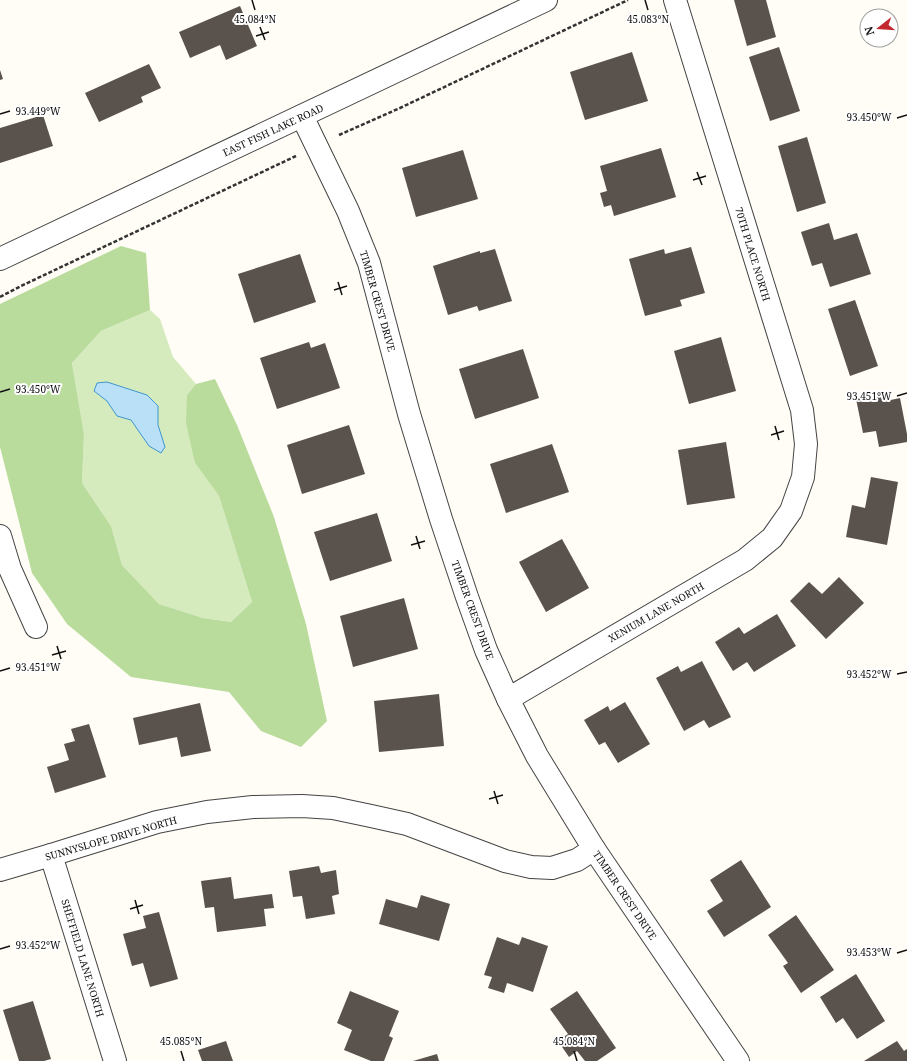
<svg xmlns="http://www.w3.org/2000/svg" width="907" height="1061" font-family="'Noto Serif',serif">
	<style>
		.green { fill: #d5ebbd }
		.forest { fill: #b9dc9c }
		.water { fill: #b9e0f7; stroke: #3f96cf }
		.building { fill: #5a524d }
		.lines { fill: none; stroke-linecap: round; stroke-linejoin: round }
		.minor-casing { stroke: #444; stroke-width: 24 }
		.path { stroke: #333; stroke-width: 2.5; stroke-dasharray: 4 2; stroke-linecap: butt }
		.minor { stroke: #fff; stroke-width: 22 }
		.ticks { fill: none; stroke: #111; stroke-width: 1.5 }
		.labels { text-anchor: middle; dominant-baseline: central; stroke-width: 4; stroke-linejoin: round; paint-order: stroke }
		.street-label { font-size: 10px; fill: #111; stroke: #fff }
		.ticks-label { font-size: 10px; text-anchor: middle; fill: #111; stroke: #fff; stroke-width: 4; stroke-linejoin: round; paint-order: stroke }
	</style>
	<rect width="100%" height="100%" fill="#fffdf5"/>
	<!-- green -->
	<polygon class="green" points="150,310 160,319 173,357 196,384 187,395 195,463 219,496 252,602 231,622 203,618 159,604 122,565 111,526 82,483 84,434 72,363 101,331"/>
	<!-- forest -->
	<polygon class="forest" points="121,246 146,253 150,310 101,331 72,363 84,434 82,483 111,526 122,565 159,604 203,618 231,622 252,602 219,496 195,463 186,423 187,395 196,384 215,379 237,425 274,517 306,624 327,721 301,747 261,731 229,692 131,677 67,624 32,573 0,447 0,304"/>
	<!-- water -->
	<polygon class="water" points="107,382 147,395 158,406 158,425 165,447 161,453 149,446 131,420 117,416 107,401 94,391 97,383"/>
	<!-- building -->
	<g class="building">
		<polygon points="734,0 766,0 776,37 747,46"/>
		<polygon points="240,6 257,46 226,60 220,45 190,58 179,32"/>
		<polygon points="779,47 800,111 770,121 749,57"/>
		<polygon points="632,52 648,101 585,120 570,72"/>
		<polygon points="149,64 161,88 141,97 143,102 99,122 85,93"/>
		<polygon points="0,70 3,79 0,80"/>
		<polygon points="43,115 53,146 0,163 0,128"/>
		<polygon points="807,137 826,203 797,212 778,146"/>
		<polygon points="661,148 676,197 614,216 611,205 604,207 600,193 607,191 600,166"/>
		<polygon points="463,150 478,199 416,217 402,168"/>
		<polygon points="829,223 834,240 857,233 871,274 830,287 822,263 812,266 801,232"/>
		<polygon points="691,247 705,293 680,300 682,306 645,316 629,259 664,249 665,254"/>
		<polygon points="495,249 512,301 479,311 477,306 448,315 433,266 480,251 480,253"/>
		<polygon points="300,254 316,302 254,323 238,274"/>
		<polygon points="855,300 878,366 850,376 828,309"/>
		<polygon points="721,337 736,391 689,404 674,351"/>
		<polygon points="309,342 311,348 325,343 340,388 277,409 260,358"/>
		<polygon points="523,349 539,398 475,419 459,369"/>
		<polygon points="885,393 886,401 900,398 907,434 907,442 879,447 876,431 863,433 856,399"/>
		<polygon points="349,425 365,474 302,494 287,445"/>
		<polygon points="726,442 735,498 687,505 678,450"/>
		<polygon points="552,444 569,492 506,513 490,464"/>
		<polygon points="871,477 898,482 887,545 846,537 852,505 865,508"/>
		<polygon points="377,513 392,561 330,581 314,532"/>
		<polygon points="562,539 589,588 546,612 519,562"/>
		<polygon points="839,577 864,603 826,639 790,601 809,582 822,594"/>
		<polygon points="404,598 418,649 353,667 340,616"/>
		<polygon points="777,614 796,646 754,672 747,662 733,671 715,642 739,627 744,634"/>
		<polygon points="702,661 731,717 709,728 704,720 684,731 656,678 678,666 681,672"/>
		<polygon points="439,694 444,746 379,752 374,701"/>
		<polygon points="625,702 650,744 618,763 605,742 599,745 584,720 608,706 610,711"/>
		<polygon points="200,703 211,751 181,757 177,737 139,745 133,718"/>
		<polygon points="89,724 106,777 55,793 47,767 69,760 64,744 75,741 71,729"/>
		<polygon points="741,860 771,907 724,937 707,911 723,901 710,880"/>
		<polygon points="319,866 321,873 336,870 339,894 332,896 335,914 306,919 302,896 293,897 289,871"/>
		<polygon points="231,877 234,899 272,894 274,908 264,909 266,926 217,932 214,907 205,908 201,881"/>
		<polygon points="421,895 450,904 439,941 379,924 386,899 417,908"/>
		<polygon points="159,912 178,979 150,987 143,963 132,966 123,934 146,928 143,916"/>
		<polygon points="796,915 834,970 801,993 783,966 788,963 768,935"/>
		<polygon points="497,937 519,945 522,937 548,946 533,992 507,983 504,993 488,988 492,977 484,975"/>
		<polygon points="856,974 885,1021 857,1039 843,1018 836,1023 820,997"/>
		<polygon points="350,991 399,1011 389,1036 393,1038 384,1061 371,1061 344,1050 352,1030 337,1023"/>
		<polygon points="577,991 616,1048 597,1061 585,1061 577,1051 569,1057 558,1041 568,1034 550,1009"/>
		<polygon points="33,1001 51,1059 44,1061 19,1061 3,1010"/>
		<polygon points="226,1041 233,1061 202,1061 198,1050"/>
		<polygon points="897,1041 904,1051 907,1049 907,1061 864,1061"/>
		<polygon points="437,1054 439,1061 413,1061"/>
	</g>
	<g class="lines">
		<!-- minor casing -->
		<g class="minor-casing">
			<g id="minor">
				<polyline points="302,116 348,211 369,263 409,414 441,519 467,597 486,650 508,699 537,756 594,849 738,1061"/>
				<polyline points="0,259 546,0"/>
				<polyline points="0,536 10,569 36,627"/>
				<polyline points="508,699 745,560 772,538 791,511 803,477 806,444 802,410 675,0"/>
				<polyline points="51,855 115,1061"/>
				<polyline points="0,870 51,855 157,822 207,812 253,807 302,806 333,808 371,816 407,824 505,861 531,867 552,868 577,860 594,849"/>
			</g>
		</g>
		<!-- path -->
		<g class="path">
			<polyline points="339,135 400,108 628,0"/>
			<polyline points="0,297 21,286 296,156"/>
		</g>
		<!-- minor -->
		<use href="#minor" class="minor"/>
	</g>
	<!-- ticks -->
	<path class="ticks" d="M252,0L255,10M645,0L648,10M260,27L265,40M256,36L269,32M0,114L10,111M897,118L907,115M697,172L702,185M693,180L706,176M338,282L342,295M334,290L347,286M0,392L10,389M897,396L907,393M775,426L779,440M771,435L784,431M416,536L420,549M411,545L425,541M57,646L61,659M52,655L66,651M0,671L10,668M897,674L907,672M494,791L498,804M489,799L503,795M135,900L139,914M130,909L143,905M0,949L10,946M897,953L907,950M181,1051L184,1061M574,1051L577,1061"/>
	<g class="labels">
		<!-- street labels -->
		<g class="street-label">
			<text transform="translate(273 130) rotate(-25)">EAST FISH LAKE ROAD</text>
			<text transform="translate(753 254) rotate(73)">70TH PLACE NORTH</text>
			<text transform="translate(378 301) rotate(74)">TIMBER CREST DRIVE</text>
			<text transform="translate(473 610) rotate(70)">TIMBER CREST DRIVE</text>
			<text transform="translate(656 612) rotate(-30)">XENIUM LANE NORTH</text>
			<text transform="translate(111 838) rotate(-16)">SUNNYSLOPE DRIVE NORTH</text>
			<text transform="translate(625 895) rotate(56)">TIMBER CREST DRIVE</text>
			<text transform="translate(83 958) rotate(73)">SHEFFIELD LANE NORTH</text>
		</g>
	</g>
	<g class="ticks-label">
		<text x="255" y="23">45.084°N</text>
		<text x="648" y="23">45.083°N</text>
		<text x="38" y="115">93.449°W</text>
		<text x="869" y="121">93.450°W</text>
		<text x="38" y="393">93.450°W</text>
		<text x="869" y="400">93.451°W</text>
		<text x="38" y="671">93.451°W</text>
		<text x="869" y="678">93.452°W</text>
		<text x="38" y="949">93.452°W</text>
		<text x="869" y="956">93.453°W</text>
		<text x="181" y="1045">45.085°N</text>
		<text x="574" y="1045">45.084°N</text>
	</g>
	<!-- north arrow -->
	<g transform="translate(879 28) rotate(253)"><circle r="19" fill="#ffffff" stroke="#a0a0a0"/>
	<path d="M0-3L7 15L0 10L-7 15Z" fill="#c4262e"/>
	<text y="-6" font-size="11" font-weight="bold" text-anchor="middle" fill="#111111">N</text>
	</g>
</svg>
